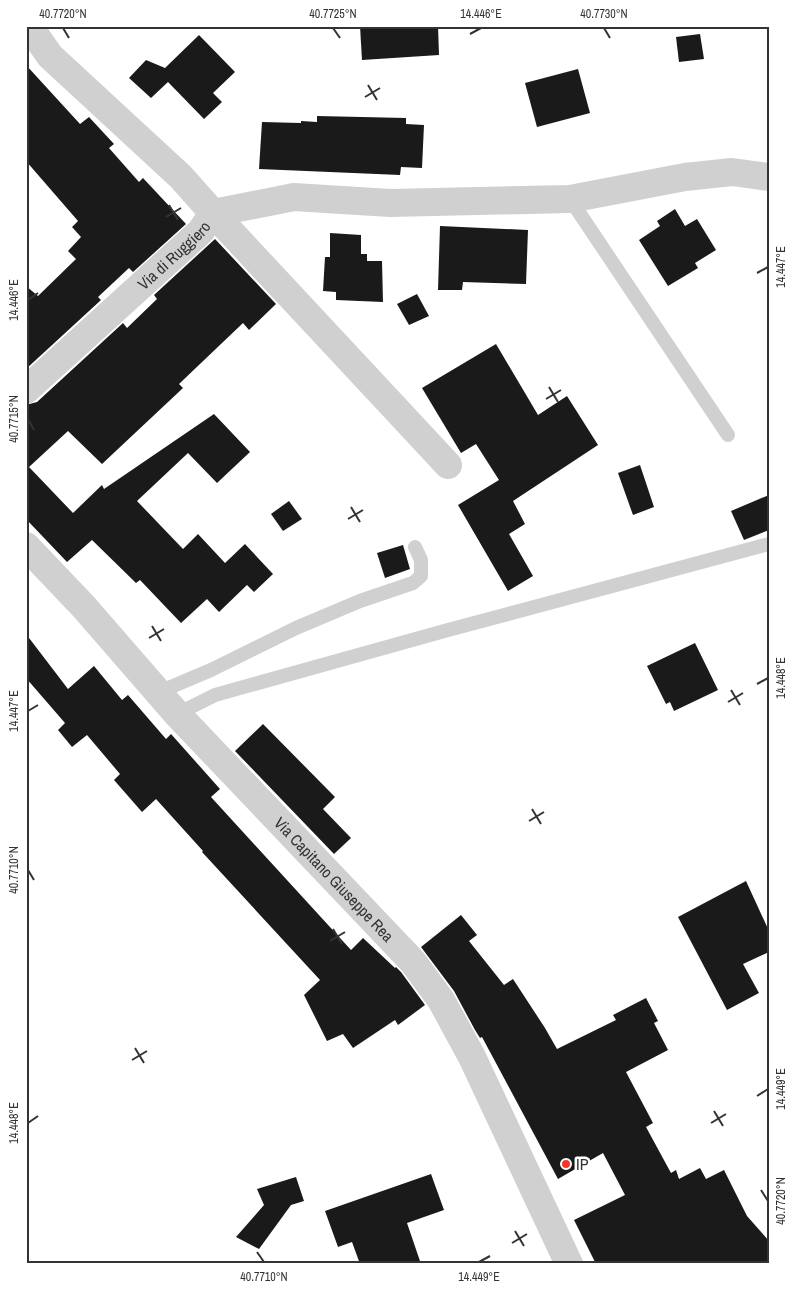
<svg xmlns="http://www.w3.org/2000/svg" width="795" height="1290" font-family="'Archivo Narrow',sans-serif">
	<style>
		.building { fill: #1a1a1a }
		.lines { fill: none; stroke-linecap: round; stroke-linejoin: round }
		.service { stroke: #d0d0d0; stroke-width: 14 }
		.minor { stroke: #d0d0d0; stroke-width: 28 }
		.tertiary { stroke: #d0d0d0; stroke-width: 28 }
		.ticks { fill: none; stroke: #333; stroke-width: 2 }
		.poi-dot { fill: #f3362b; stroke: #fff; stroke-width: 2 }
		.labels { text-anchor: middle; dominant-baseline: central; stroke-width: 5; stroke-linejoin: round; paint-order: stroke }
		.street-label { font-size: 16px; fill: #333; stroke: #fff }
		.poi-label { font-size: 16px; fill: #333; stroke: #fff; text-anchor: start }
		.neatline { fill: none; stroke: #333; stroke-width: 2 }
		.ticks-label { font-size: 12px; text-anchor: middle; fill: #333 }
	</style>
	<rect width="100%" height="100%" fill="#fff"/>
	<!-- building -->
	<g class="building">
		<polygon points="360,26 438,26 439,55 362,60"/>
		<polygon points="700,34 704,59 679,62 676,37"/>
		<polygon points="199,35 235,72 213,93 222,102 204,119 168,82 151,98 129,78 146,60 165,68"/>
		<polygon points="26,65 80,124 89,117 114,144 109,148 139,182 143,178 186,224 133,272 129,268 98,297 101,300 26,369 26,286 38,296 76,259 68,251 81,237 72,227 78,221 26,161"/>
		<polygon points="578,69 590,113 537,127 525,83"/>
		<polygon points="317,116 406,118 406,124 424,125 422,168 401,167 400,175 259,169 262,122 301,123 301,121 317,122"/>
		<polygon points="675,209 685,226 697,219 716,250 695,263 698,268 668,286 639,240 660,226 657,221"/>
		<polygon points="440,226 528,230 526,284 463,282 462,290 438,290"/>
		<polygon points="330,233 361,235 361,254 367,254 367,261 382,261 383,302 336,300 336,292 323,291 325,257 330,257"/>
		<polygon points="215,239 276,304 249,330 243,323 179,384 183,388 102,464 68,431 29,467 73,513 102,485 104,489 214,414 250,452 217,483 188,453 137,501 183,549 198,534 225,563 245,544 273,574 254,592 247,585 219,612 207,599 181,623 140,580 136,583 92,540 67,562 26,519 26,405 37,402 123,323 127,328 157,299 154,295"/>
		<polygon points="417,294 429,316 409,325 397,304"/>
		<polygon points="496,344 538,415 567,396 598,445 513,501 525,524 509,534 533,576 508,591 458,505 499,480 476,444 461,453 422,388"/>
		<polygon points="640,465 654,507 633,515 618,473"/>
		<polygon points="769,495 769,530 744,540 731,511"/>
		<polygon points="289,501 302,519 283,531 271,514"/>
		<polygon points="403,545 410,569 385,578 377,553"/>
		<polygon points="26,634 68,689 94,666 122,700 128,695 166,739 171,734 220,789 211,797 351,950 363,938 395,968 396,967 401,972 425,1005 398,1025 395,1020 353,1048 343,1034 327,1041 304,995 320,980 202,852 203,851 156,799 142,812 114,780 120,774 87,735 72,747 58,730 65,723 26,678"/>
		<polygon points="695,643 718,690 674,711 670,702 666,704 647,666"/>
		<polygon points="263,724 335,797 323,809 351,838 334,854 235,751"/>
		<polygon points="746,881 769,931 769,952 743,964 759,993 727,1010 678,917"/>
		<polygon points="461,915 477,935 469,941 504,985 513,979 545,1028 557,1049 616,1020 613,1015 646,998 658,1021 654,1023 668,1050 626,1072 653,1123 646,1127 671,1173 676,1170 679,1179 700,1168 706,1179 724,1170 747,1216 769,1241 769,1264 596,1264 574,1220 625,1195 603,1153 558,1179 482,1037 480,1038 475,1030 454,991 421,947"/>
		<polygon points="431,1174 444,1210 407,1223 421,1264 360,1264 352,1242 338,1247 325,1211"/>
		<polygon points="296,1177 304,1201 291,1205 259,1249 236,1237 264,1205 257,1189"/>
	</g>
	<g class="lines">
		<!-- service -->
		<g class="service">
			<polyline points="570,199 728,435"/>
			<polyline points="159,692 211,670 296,628 360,601 413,583 421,576 421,560 415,547"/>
			<polyline points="177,714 215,695 448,630 769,544"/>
		</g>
		<!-- minor -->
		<g class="minor">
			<polyline points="213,213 294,197 390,203 570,199 685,177 732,172 769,177"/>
			<polyline points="213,213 448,465"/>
			<path id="s1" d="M26,390L201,231L213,213L181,177L50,56L29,26"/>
		</g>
		<!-- tertiary -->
		<path class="tertiary" id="s2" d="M26,546L84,607L177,714L413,962L441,1000L472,1057L569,1264"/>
	</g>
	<!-- ticks -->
	<path class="ticks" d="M63,28L69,38M333,28L340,38M604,28L610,38M470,34L481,28M368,85L377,100M365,97L380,88M169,205L178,220M166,217L181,208M757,273L768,267M28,300L38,293M549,387L558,402M546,399L561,390M28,419L34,430M351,507L360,522M348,519L363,510M152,626L161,641M149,638L164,629M757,684L768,678M731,690L740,705M728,702L743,693M28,711L38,705M532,809L541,824M529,821L544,812M28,870L34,880M333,929L342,944M330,941L345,932M135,1048L144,1063M132,1060L147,1051M757,1096L768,1089M714,1111L723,1126M28,1123L38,1116M711,1123L726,1114M761,1190L768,1201M515,1231L524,1246M512,1243L527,1234M257,1252L264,1262M479,1262L490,1256"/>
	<!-- markers -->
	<circle class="poi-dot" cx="566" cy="1164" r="5"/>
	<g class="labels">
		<!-- street labels -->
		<g class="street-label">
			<text stroke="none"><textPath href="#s1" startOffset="200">Via di Ruggiero</textPath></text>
			<text stroke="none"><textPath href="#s2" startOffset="454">Via Capitano Giuseppe Rea</textPath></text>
		</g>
		<!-- poi labels -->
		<g class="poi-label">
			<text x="576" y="1164">IP</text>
		</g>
	</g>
	<!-- border -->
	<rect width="795" height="1290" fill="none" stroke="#ffffff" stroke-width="55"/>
	<rect x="28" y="28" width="740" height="1234" class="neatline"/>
	<g class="ticks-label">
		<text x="63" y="18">40.7720°N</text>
		<text x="333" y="18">40.7725°N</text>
		<text x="481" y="18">14.446°E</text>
		<text x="604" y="18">40.7730°N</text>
		<text transform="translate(781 267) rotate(-90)" y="4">14.447°E</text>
		<text transform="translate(14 300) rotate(-90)" y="4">14.446°E</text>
		<text transform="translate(14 419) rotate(-90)" y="4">40.7715°N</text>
		<text transform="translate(781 678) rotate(-90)" y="4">14.448°E</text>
		<text transform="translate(14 711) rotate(-90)" y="4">14.447°E</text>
		<text transform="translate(14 870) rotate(-90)" y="4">40.7710°N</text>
		<text transform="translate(781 1089) rotate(-90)" y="4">14.449°E</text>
		<text transform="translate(14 1123) rotate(-90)" y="4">14.448°E</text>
		<text transform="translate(781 1201) rotate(-90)" y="4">40.7720°N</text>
		<text x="264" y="1281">40.7710°N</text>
		<text x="479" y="1281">14.449°E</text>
	</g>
</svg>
